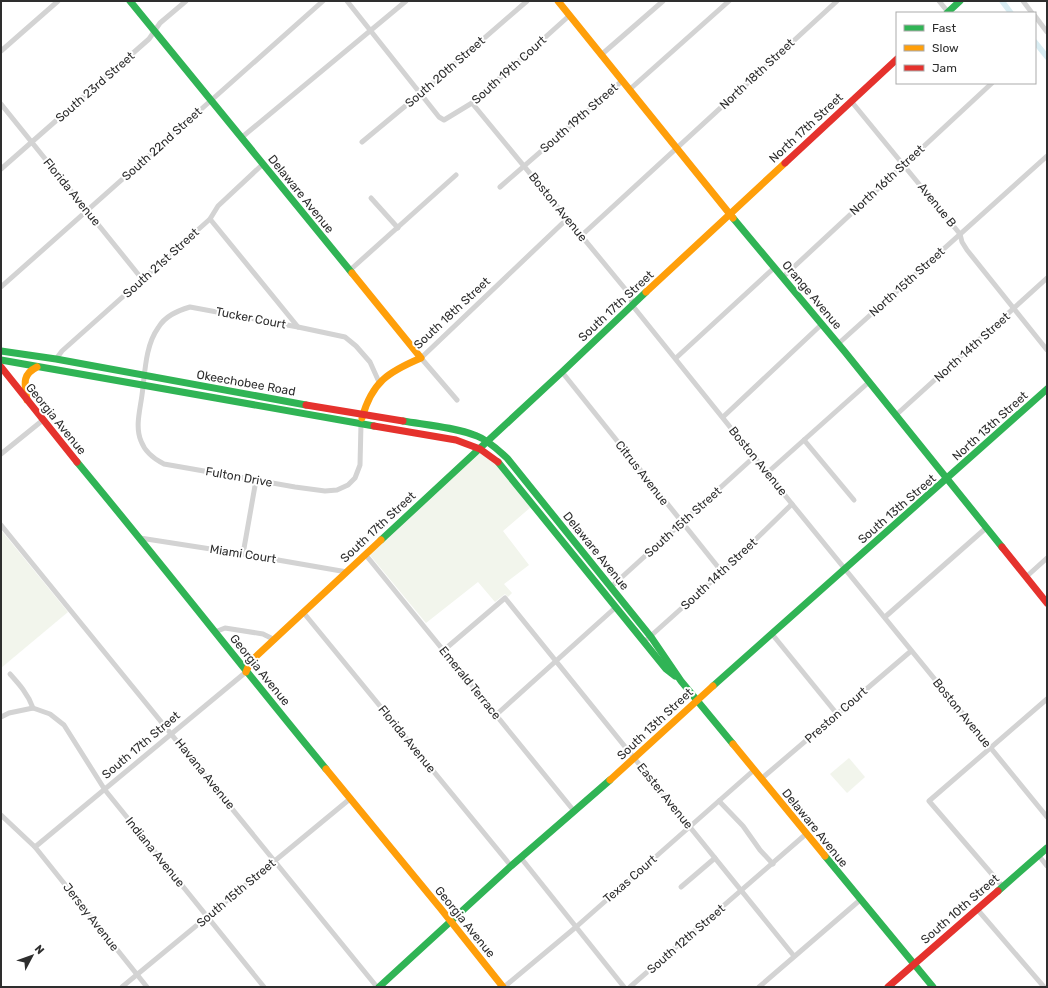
<svg xmlns="http://www.w3.org/2000/svg" width="1048" height="988" font-family="Rubik,sans-serif">
	<style>
		.green { fill: #f2f5ec }
		.lines { fill: none; stroke-linecap: round; stroke-linejoin: round }
		.canal { stroke: #d8ecf2; stroke-width: 5.5 }
		.street { stroke: #d3d3d3; stroke-width: 5 }
		.fast { stroke: #30b455; stroke-width: 7 }
		.slow { stroke: #ff9f0a; stroke-width: 7 }
		.jam { stroke: #e5322d; stroke-width: 7 }
		.labels { text-anchor: middle; dominant-baseline: central; stroke-width: 4; stroke-linejoin: round; paint-order: stroke }
		.street-label { font-size: 12px; fill: #2e2e2e; stroke: #fff }
	</style>
	<rect width="100%" height="100%" fill="#fff"/>
	<!-- green -->
	<g class="green">
		<path d="M481,452L498,467L531,507L503,531L529,565L504,584L512,593L508,597L505,594L495,602L478,582L426,623L369,554C405,521 442,489 476,454Z"/>
		<polygon points="1,530 68,612 1,668"/>
		<polygon points="849,758 865,777 847,793 830,774"/>
	</g>
	<g class="lines">
		<!-- canal -->
		<g class="canal">
			<polyline points="1002,1 1011,13"/>
			<polyline points="1035,42 1047,57"/>
		</g>
		<!-- street -->
		<g class="street">
			<polyline points="347,1 439,117 444,120 472,103 570,15"/>
			<polyline points="939,1 948,12"/>
			<polyline points="1023,1 1032,13"/>
			<polyline points="1035,16 1047,32"/>
			<polyline points="1,51 58,1"/>
			<polyline points="601,55 663,1"/>
			<polyline points="629,90 729,1"/>
			<polyline points="851,101 960,234 962,242 967,250 1047,350"/>
			<polyline points="472,103 631,296 632,305 792,504 1047,817"/>
			<polyline points="1,104 142,279"/>
			<polyline points="241,138 406,1"/>
			<polyline points="362,142 421,93 527,1"/>
			<polyline points="1,169 149,39 160,23 186,1"/>
			<polyline points="500,187 622,81"/>
			<polyline points="371,198 398,228"/>
			<polyline points="210,219 298,327"/>
			<path d="M582,235C667,158 751,79 837,1"/>
			<polyline points="349,271 456,175"/>
			<polyline points="783,277 992,83"/>
			<polyline points="1,287 323,1"/>
			<polyline points="838,344 1047,156"/>
			<polyline points="676,358 775,267"/>
			<polyline points="56,359 62,351 210,219 218,206 263,164"/>
			<polyline points="562,372 722,572"/>
			<polyline points="457,400 421,358 568,218"/>
			<polyline points="896,415 1047,278"/>
			<polyline points="723,417 822,324"/>
			<path d="M361,424L360,465L355,478L348,485L337,490L325,491L295,487L164,464C154,459 145,452 141,441C135,427 140,410 142,395C145,374 145,346 158,328C165,316 177,311 190,307L298,327L345,337L356,346L370,362L379,382"/>
			<polyline points="804,440 854,500"/>
			<polyline points="1,454 43,420"/>
			<polyline points="767,473 869,382"/>
			<polyline points="1,525 377,987"/>
			<polyline points="140,538 243,554 347,572"/>
			<polyline points="243,554 256,480"/>
			<polyline points="365,554 574,811"/>
			<polyline points="1026,577 1047,558"/>
			<polyline points="611,587 754,457"/>
			<polyline points="303,612 511,866"/>
			<polyline points="885,617 986,528"/>
			<polyline points="215,632 225,628 263,634 275,640"/>
			<polyline points="772,634 837,714"/>
			<polyline points="644,642 722,572 792,504"/>
			<polyline points="444,650 505,598 794,956"/>
			<path d="M10,674C19,684 28,694 33,708"/>
			<polyline points="496,715 616,607"/>
			<polyline points="1,717 9,713 33,708 50,714 64,725 105,790 264,987"/>
			<polyline points="761,779 911,651"/>
			<polyline points="719,801 743,826 760,850 773,864"/>
			<polyline points="1,815 35,847 147,987"/>
			<polyline points="35,847 246,672"/>
			<polyline points="1039,856 1047,866"/>
			<polyline points="521,858 624,987"/>
			<polyline points="681,887 715,858"/>
			<polyline points="1003,887 929,801 1047,699"/>
			<polyline points="977,909 1044,987"/>
			<polyline points="122,987 351,798"/>
			<polyline points="504,987 576,927 754,770"/>
			<polyline points="630,987 806,834"/>
			<polyline points="759,987 860,900"/>
		</g>
		<!-- fast -->
		<g class="fast">
			<polyline points="130,1 352,273"/>
			<polyline points="947,13 960,1"/>
			<polyline points="733,218 845,352 1002,547"/>
			<polyline points="1,351 56,359 306,405"/>
			<polyline points="1,360 374,426"/>
			<path d="M403,421C427,425 454,427 477,436C488,440 498,450 507,458L651,637L681,681L733,744"/>
			<path d="M77,462C161,563 242,667 326,769"/>
			<polyline points="498,462 666,669 675,676"/>
			<polyline points="381,540 562,372 646,292"/>
			<polyline points="713,686 1047,389"/>
			<polyline points="825,856 933,987"/>
			<polyline points="998,891 1047,848"/>
			<polyline points="379,987 511,866 610,780"/>
		</g>
		<!-- slow -->
		<g class="slow">
			<polyline points="558,1 733,218"/>
			<path d="M352,273L421,358C388,372 372,382 362,418"/>
			<polyline points="646,292 785,163"/>
			<path d="M27,400C25,385 21,375 37,367"/>
			<polyline points="246,672 250,662 381,540"/>
			<polyline points="733,744 825,856"/>
			<polyline points="326,769 441,909 503,987"/>
			<polyline points="610,780 713,686"/>
		</g>
		<!-- jam -->
		<g class="jam">
			<polyline points="785,163 897,59"/>
			<polyline points="1,367 77,462"/>
			<polyline points="306,405 403,421"/>
			<polyline points="374,426 456,440 480,449 498,462"/>
			<polyline points="1002,547 1047,603"/>
			<polyline points="888,987 998,891"/>
		</g>
	</g>
	<g class="labels">
		<!-- street labels -->
		<g class="street-label">
			<text transform="translate(509 70) rotate(-42)">South 19th Court</text>
			<text transform="translate(445 72) rotate(-41)">South 20th Street</text>
			<text transform="translate(757 74) rotate(-43)">North 18th Street</text>
			<text transform="translate(95 87) rotate(-41)">South 23rd Street</text>
			<text transform="translate(579 118) rotate(-41)">South 19th Street</text>
			<text transform="translate(806 128) rotate(-43)">North 17th Street</text>
			<text transform="translate(162 144) rotate(-42)">South 22nd Street</text>
			<text transform="translate(887 180) rotate(-43)">North 16th Street</text>
			<text transform="translate(72 192) rotate(51)">Florida Avenue</text>
			<text transform="translate(301 194) rotate(51)">Delaware Avenue</text>
			<text transform="translate(937 205) rotate(51)">Avenue B</text>
			<text transform="translate(558 207) rotate(51)">Boston Avenue</text>
			<text transform="translate(161 263) rotate(-42)">South 21st Street</text>
			<text transform="translate(907 282) rotate(-42)">North 15th Street</text>
			<text transform="translate(812 295) rotate(50)">Orange Avenue</text>
			<text transform="translate(616 306) rotate(-43)">South 17th Street</text>
			<text transform="translate(452 313) rotate(-43)">South 18th Street</text>
			<text transform="translate(251 318) rotate(11)">Tucker Court</text>
			<text transform="translate(972 347) rotate(-42)">North 14th Street</text>
			<text transform="translate(246 383) rotate(10)">Okeechobee Road</text>
			<text transform="translate(56 419) rotate(51)">Georgia Avenue</text>
			<text transform="translate(990 426) rotate(-42)">North 13th Street</text>
			<text transform="translate(758 461) rotate(51)">Boston Avenue</text>
			<text transform="translate(642 473) rotate(52)">Citrus Avenue</text>
			<text transform="translate(239 477) rotate(10)">Fulton Drive</text>
			<text transform="translate(897 509) rotate(-41)">South 13th Street</text>
			<text transform="translate(683 522) rotate(-42)">South 15th Street</text>
			<text transform="translate(378 527) rotate(-43)">South 17th Street</text>
			<text transform="translate(596 551) rotate(51)">Delaware Avenue</text>
			<text transform="translate(243 554) rotate(9)">Miami Court</text>
			<text transform="translate(719 574) rotate(-43)">South 14th Street</text>
			<text transform="translate(260 670) rotate(51)">Georgia Avenue</text>
			<text transform="translate(470 683) rotate(51)">Emerald Terrace</text>
			<text transform="translate(962 713) rotate(51)">Boston Avenue</text>
			<text transform="translate(836 715) rotate(-41)">Preston Court</text>
			<text transform="translate(655 724) rotate(-43)">South 13th Street</text>
			<text transform="translate(407 739) rotate(51)">Florida Avenue</text>
			<text transform="translate(141 745) rotate(-40)">South 17th Street</text>
			<text transform="translate(205 774) rotate(51)">Havana Avenue</text>
			<text transform="translate(665 796) rotate(51)">Easter Avenue</text>
			<text transform="translate(815 828) rotate(51)">Delaware Avenue</text>
			<text transform="translate(155 852) rotate(51)">Indiana Avenue</text>
			<text transform="translate(630 879) rotate(-41)">Texas Court</text>
			<text transform="translate(236 893) rotate(-40)">South 15th Street</text>
			<text transform="translate(960 909) rotate(-41)">South 10th Street</text>
			<text transform="translate(91 917) rotate(52)">Jersey Avenue</text>
			<text transform="translate(465 922) rotate(51)">Georgia Avenue</text>
			<text transform="translate(686 939) rotate(-41)">South 12th Street</text>
		</g>
	</g>
	<!-- border -->
	<rect width="1048" height="988" fill="none" stroke="#2e2e2e" stroke-width="4"/>
	<!-- legend -->
	<rect x="896" y="12" width="140" height="72" fill="#ffffff" stroke="#ababab"/>
	<rect x="904" y="25" width="20" height="6" fill="#30b455" stroke="#ababab"/>
	<text x="932" y="32" font-size="12" fill="#2e2e2e">Fast</text>
	<rect x="904" y="45" width="20" height="6" fill="#ff9f0a" stroke="#ababab"/>
	<text x="932" y="52" font-size="12" fill="#2e2e2e">Slow</text>
	<rect x="904" y="65" width="20" height="6" fill="#e5322d" stroke="#ababab"/>
	<text x="932" y="72" font-size="12" fill="#2e2e2e">Jam</text>
	<!-- north arrow -->
	<g transform="translate(32 956) rotate(49)" stroke="#ffffff" stroke-width="3" paint-order="stroke">
	<path d="M0-3L7 15L0 10L-7 15Z" fill="#2e2e2e"/>
	<text y="-6" font-size="11" font-weight="bold" text-anchor="middle" fill="#2e2e2e">N</text>
	</g>
</svg>
